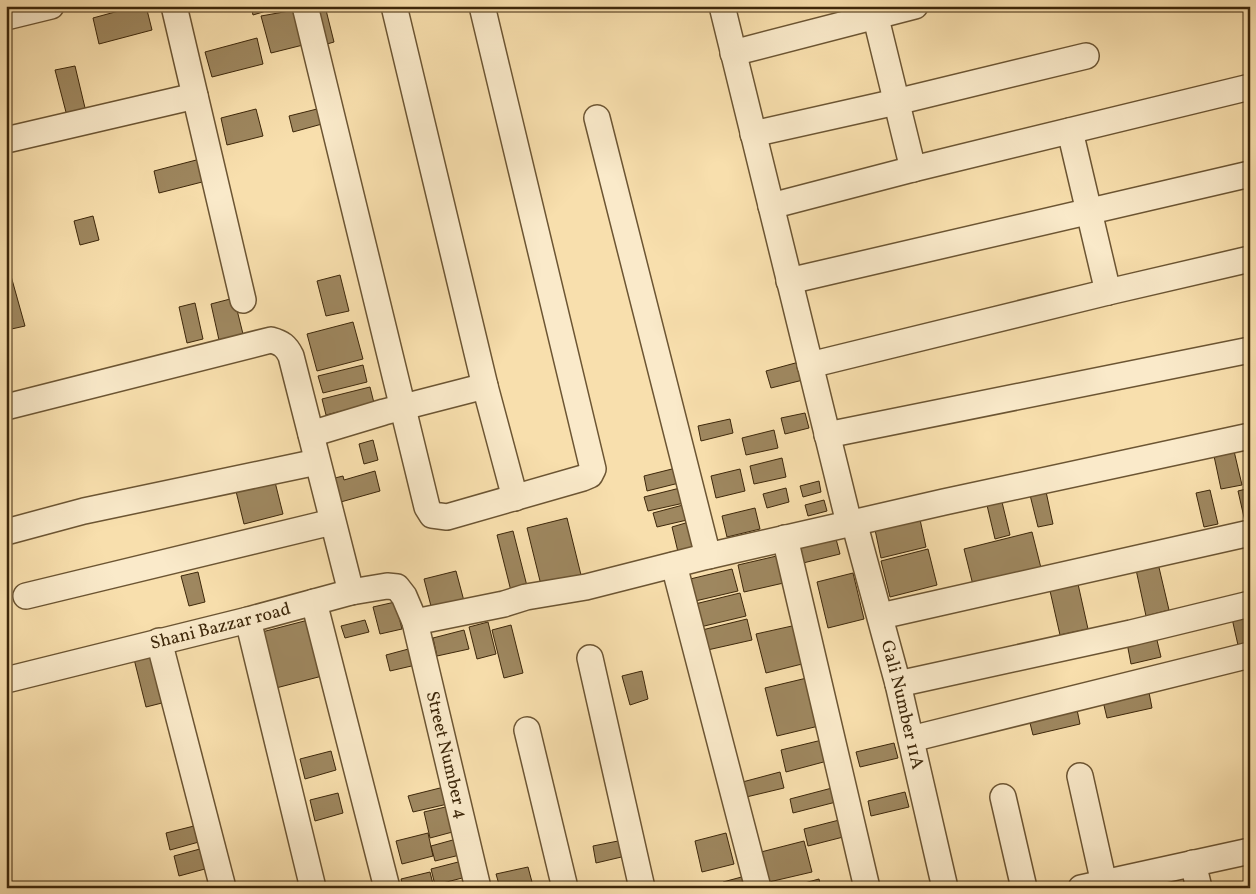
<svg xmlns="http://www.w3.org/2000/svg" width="1256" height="894" font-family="Vollkorn,serif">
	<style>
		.building { fill: #9e875f; stroke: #3d270a }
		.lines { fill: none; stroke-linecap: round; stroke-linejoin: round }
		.street-casing { stroke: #6c5533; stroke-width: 28 }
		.street { stroke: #faeaca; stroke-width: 25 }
		.labels { text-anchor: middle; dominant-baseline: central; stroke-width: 5; stroke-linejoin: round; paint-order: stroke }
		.street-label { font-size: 18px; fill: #3d270a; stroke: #faeaca }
	</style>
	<rect width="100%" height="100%" fill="#f8dfad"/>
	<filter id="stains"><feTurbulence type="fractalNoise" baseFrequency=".004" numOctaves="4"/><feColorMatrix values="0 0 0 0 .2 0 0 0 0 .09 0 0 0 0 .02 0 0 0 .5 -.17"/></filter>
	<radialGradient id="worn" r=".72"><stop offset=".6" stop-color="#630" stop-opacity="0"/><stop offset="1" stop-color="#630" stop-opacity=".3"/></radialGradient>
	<!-- building -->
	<g class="building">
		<polygon points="137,6 146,6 152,30 99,44 93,18"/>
		<polygon points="251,6 275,6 276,8 253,15"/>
		<polygon points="319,6 325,6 334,42 320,46 310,8"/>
		<polygon points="295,10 303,45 271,53 261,16"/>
		<polygon points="257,38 263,64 212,77 205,52"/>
		<polygon points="75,66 86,112 67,116 55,70"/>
		<polygon points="256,109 263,136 227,145 221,118"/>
		<polygon points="317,109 322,124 293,132 289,116"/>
		<polygon points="204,158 210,180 159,193 154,171"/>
		<polygon points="93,216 99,240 80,245 74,221"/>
		<polygon points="340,275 349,311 326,316 317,281"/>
		<polygon points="11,276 25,326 7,330 6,277"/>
		<polygon points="234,298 243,334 219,340 211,304"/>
		<polygon points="195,303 203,339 187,343 179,307"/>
		<polygon points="353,322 363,359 317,371 307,334"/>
		<polygon points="799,362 803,380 771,388 766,371"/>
		<polygon points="363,365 367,382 323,393 318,376"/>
		<polygon points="370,387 374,403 326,415 322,399"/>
		<polygon points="805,413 809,428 785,434 781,418"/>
		<polygon points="730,419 733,433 701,441 698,426"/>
		<polygon points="774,430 778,448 746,455 742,438"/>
		<polygon points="373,440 378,460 364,464 359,444"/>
		<polygon points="1234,451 1242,485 1221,489 1214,456"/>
		<polygon points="782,458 786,477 754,484 750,466"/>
		<polygon points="676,468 679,483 647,491 644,476"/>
		<polygon points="740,469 745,491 716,498 711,476"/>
		<polygon points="375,471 380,491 330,505 327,480 343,476 344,480"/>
		<polygon points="273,474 283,514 244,524 234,483"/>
		<polygon points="819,481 821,492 803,497 800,486"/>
		<polygon points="1045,487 1053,524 1038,527 1029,491"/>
		<polygon points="680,488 684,503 648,511 644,497"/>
		<polygon points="786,488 789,502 767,508 763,494"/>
		<polygon points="1250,488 1250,525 1246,526 1238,491"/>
		<polygon points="1210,490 1218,524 1204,527 1196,493"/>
		<polygon points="1001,498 1010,535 995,539 986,501"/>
		<polygon points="824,500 827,511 808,516 805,505"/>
		<polygon points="683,505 687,520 657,527 653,513"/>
		<polygon points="755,508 760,529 727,537 722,516"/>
		<polygon points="919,515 926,547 881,558 874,525"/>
		<polygon points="567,518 581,575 541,585 527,528"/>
		<polygon points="689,522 696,552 679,556 672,527"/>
		<polygon points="513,531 527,586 511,591 497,535"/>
		<polygon points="1032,532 1041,568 973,585 964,549"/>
		<polygon points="835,535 840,554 803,563 798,544"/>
		<polygon points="928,549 937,585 890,597 881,561"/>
		<polygon points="781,555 788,582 744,592 738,565"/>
		<polygon points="1157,559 1169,610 1146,616 1135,565"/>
		<polygon points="732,569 738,591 691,602 686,580"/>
		<polygon points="456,571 464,601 432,610 424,579"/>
		<polygon points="198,572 205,602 189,606 181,576"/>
		<polygon points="853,573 864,619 828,628 817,582"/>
		<polygon points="1076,575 1088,629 1060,635 1048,582"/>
		<polygon points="740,593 746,616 696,628 691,605"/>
		<polygon points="395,602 402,629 380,634 373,607"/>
		<polygon points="1250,610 1250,652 1240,654 1231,614"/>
		<polygon points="316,618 330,674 276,688 262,632"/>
		<polygon points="747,619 752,640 703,651 698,631"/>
		<polygon points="365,620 369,632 345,638 341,626"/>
		<polygon points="488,622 496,654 477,659 469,627"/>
		<polygon points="801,624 810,662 766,673 756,634"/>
		<polygon points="511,625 523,673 504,678 492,630"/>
		<polygon points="464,630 469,649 437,656 433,638"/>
		<polygon points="1156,636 1161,657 1131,664 1127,643"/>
		<polygon points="416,647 420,664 390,671 386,655"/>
		<polygon points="158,653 170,701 146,707 134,659"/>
		<polygon points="642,671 648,699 630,705 622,676"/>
		<polygon points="811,677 823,725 777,736 765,688"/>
		<polygon points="1147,682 1152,708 1107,718 1101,693"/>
		<polygon points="1075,700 1080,724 1033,735 1027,711"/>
		<polygon points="826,739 831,760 786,772 781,750"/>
		<polygon points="894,743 898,758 860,767 856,752"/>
		<polygon points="331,751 336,770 305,779 300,759"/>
		<polygon points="780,772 784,788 738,799 735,784"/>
		<polygon points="448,786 452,803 413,812 408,796"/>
		<polygon points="832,788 836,802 793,813 790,799"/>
		<polygon points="905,792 909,807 871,816 868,801"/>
		<polygon points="338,793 343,813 315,821 310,800"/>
		<polygon points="454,805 460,830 430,838 424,812"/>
		<polygon points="847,818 851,835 808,846 804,829"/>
		<polygon points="202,824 206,840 170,850 166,833"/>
		<polygon points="428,833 433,856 402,864 396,841"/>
		<polygon points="726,833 734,864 702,872 695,841"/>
		<polygon points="460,838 464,854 435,861 431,846"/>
		<polygon points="628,839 630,855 596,863 593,846"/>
		<polygon points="804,841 812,872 769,882 761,852"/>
		<polygon points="211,846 216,866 179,876 174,856"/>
		<polygon points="466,860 470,876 435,885 431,869"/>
		<polygon points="528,867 532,882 508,888 500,888 496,874"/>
		<polygon points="430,872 434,888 404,888 401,879"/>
		<polygon points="749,875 752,888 725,888 723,882"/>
		<polygon points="819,879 821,888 786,888"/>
		<polygon points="467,883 469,888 447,888"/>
	</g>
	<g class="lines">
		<!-- street casing -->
		<g class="street-casing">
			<g id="street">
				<polyline points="174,6 243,300"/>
				<polyline points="305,6 427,507 432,515 447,517 583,478 590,475 593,469 482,6"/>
				<polyline points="394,6 485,386 515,498"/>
				<polyline points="722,6 849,523"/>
				<polyline points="873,6 913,169"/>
				<polyline points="6,17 51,6"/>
				<polyline points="733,53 915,6"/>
				<polyline points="597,118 708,556"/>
				<polyline points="1070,131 1108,292"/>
				<polyline points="753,134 896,102 1086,56"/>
				<polyline points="6,140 195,96"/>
				<polyline points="771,206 913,169 1250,87"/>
				<polyline points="789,281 1250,174"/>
				<polyline points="810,365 1108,292 1250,259"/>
				<path d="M6,407L271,340C282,343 286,346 291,356L351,592"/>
				<polyline points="311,434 384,412 485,386"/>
				<polyline points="827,435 1250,350"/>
				<path id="s1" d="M854,522L898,684L945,888"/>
				<polyline points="6,532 84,511 317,462"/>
				<polyline points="785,538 867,888"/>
				<polyline points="674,565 758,888"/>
				<polyline points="26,596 332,522"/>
				<polyline points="314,602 387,888"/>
				<polyline points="881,616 1250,533"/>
				<polyline points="248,620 313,888"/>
				<polyline points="415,622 504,604 526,597 586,587 708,556 944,502 1250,436"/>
				<polyline points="159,641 223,888"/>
				<polyline points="590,658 642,888"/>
				<path id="s2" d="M6,680L248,620L351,592L387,586L397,587L404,596L415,622L478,888"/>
				<polyline points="898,684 1131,633 1250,604"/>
				<polyline points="527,730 565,888"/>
				<polyline points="911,739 1250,655"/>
				<polyline points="1080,776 1105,888"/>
				<polyline points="1003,797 1024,888"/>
				<polyline points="1193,863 1199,888"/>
				<polyline points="1081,888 1250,851"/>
			</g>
		</g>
		<!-- street -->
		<use href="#street" class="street"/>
	</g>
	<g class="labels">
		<!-- street labels -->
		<g class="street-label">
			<text stroke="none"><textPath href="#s2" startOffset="221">Shani Bazzar road</textPath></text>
			<text stroke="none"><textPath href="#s1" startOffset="189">Gali Number 11A</textPath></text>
			<text stroke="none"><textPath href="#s2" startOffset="579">Street Number 4</textPath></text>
		</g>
	</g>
	<!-- margin -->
	<rect width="1256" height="894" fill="none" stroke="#f8dfad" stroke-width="25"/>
	<rect x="8" y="8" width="1241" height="879" fill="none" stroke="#3d270a" stroke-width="2.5"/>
	<rect x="12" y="12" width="1231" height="869" fill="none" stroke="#3d270a"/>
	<rect width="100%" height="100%" filter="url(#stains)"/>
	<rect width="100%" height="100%" fill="url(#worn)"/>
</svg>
